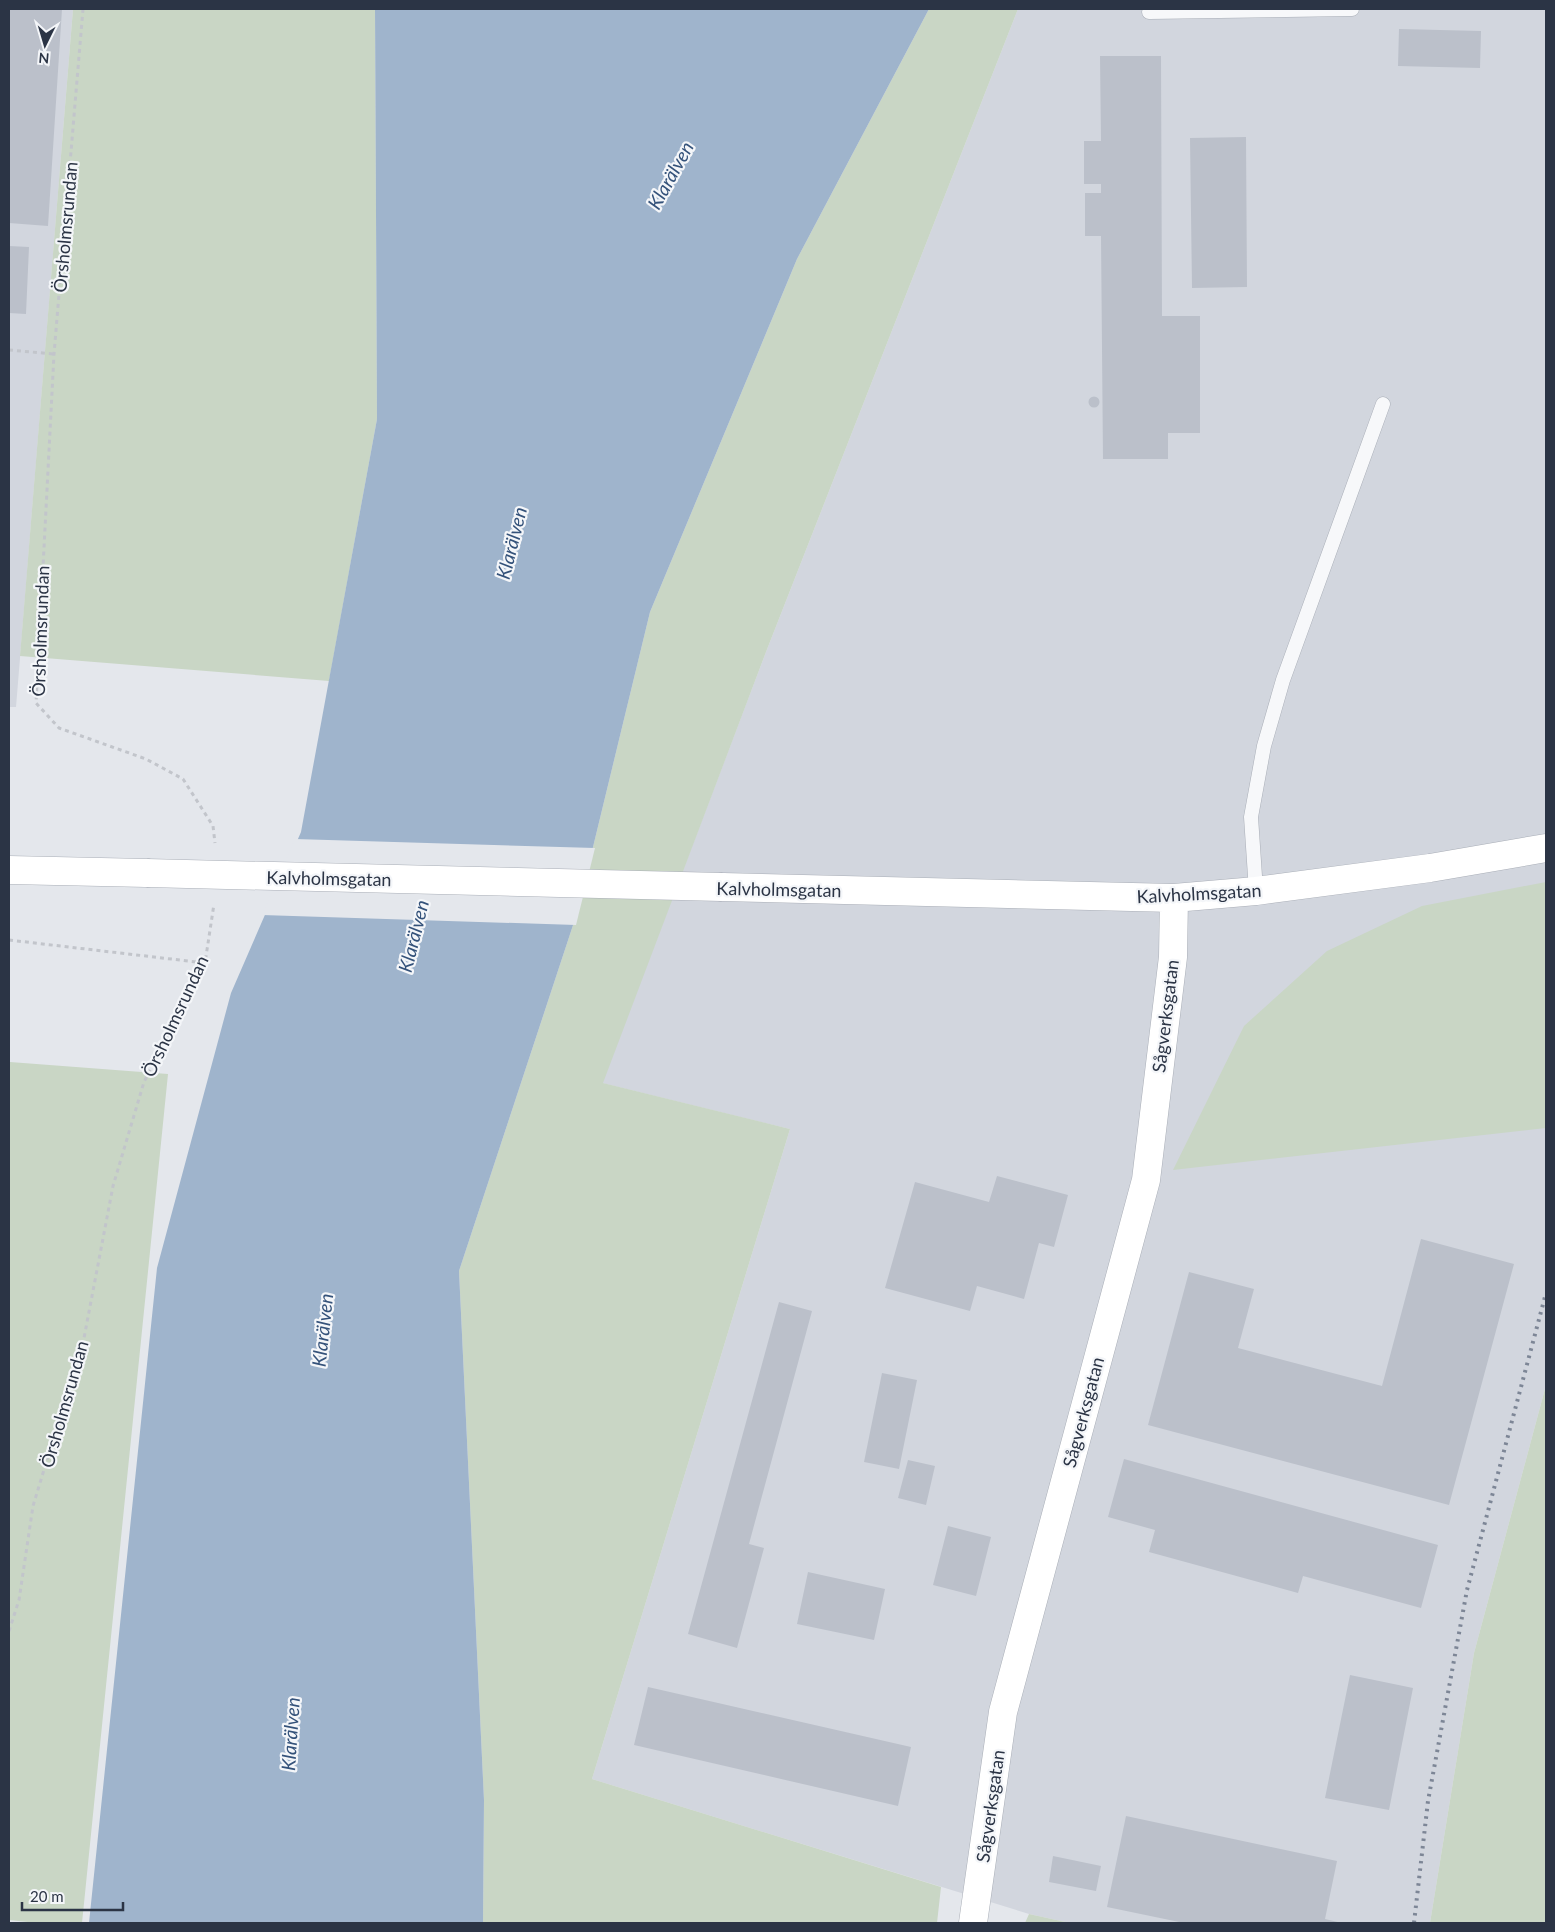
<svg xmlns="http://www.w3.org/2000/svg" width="1555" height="1932" font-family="Lato,sans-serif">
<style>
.built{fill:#d2d6de}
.green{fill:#c9d6c5}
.water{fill:#9fb4cc}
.pier{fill:#e4e7ec}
.building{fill:#bbc0ca}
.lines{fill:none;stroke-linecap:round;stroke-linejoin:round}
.lane-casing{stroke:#a9aeb7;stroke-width:15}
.secondary-casing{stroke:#a9aeb7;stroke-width:29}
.path{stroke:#c2c5cb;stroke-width:3;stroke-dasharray:4 4;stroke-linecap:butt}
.lane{stroke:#f7f8fa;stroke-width:14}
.secondary{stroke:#fff;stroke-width:28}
.rail{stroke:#7d8696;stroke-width:4;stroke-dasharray:2.5 5;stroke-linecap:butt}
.secondary-bridge-casing{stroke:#a9aeb7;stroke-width:29;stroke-linecap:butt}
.secondary-bridge{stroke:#fff;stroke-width:28}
.labels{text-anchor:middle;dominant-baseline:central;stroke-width:4.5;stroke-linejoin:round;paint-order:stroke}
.street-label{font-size:18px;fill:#2b3445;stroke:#f4f6f9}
.water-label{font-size:19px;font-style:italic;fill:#34527a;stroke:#f4f6f9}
</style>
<rect width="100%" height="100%" fill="#e4e7ec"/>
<!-- built -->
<path class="built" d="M 9,9 L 73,9 L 16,707 L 9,707 Z
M 1018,9 L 1546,9 L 1546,1385 L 1474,1653 L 1430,1923 L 1070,1923 L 1029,1914 L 592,1779 L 790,1129 L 602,1083 L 766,652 Z"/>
<!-- green -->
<path class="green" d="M 73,9 L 375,9 L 377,419 L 329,681 L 20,656 Z
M 929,9 L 1018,9 L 766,652 L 603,1083 L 790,1129 L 592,1779 L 941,1887 L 937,1923 L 483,1923 L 484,1800 L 459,1271 L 577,913 L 650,612 L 797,259 Z
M 1546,882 L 1546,1128 L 1173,1170 L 1244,1026 L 1327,951 L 1422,906 Z
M 10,1062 L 168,1074 L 82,1923 L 37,1923 L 9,1920 Z
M 1546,1385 L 1546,1923 L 1430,1923 L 1474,1653 Z
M 1029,1914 L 1070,1923 L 1025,1923 Z"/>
<!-- water -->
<path class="water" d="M 375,9 L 929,9 L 797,259 L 650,612 L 577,913 L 459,1271 L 484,1800 L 483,1923 L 89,1923 L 157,1268 L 231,993 L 301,832 L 377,419 Z"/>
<!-- pier -->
<path class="pier" d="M 295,839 L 595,848 L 576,925 L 262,915 Z"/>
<!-- building -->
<path class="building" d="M 9,9 L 62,9 L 48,226 L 9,223 Z
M 1399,29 L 1481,31 L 1480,68 L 1398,66 Z
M 1100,56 L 1161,56 L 1162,316 L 1200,316 L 1200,433 L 1168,433 L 1168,459 L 1103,459 L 1101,236 L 1085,236 L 1085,193 L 1101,193 L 1101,184 L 1084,184 L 1084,141 L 1101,141 Z
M 1246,137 L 1247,287 L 1192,288 L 1190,138 Z
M 9,246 L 29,247 L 26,314 L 9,313 Z
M1088.5 402a5.5 5.5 0 1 1 11 0a5.5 5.5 0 1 1-11 0Z
M 997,1176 L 1068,1195 L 1054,1247 L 1039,1243 L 1024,1299 L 977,1286 L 970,1311 L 885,1288 L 915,1182 L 989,1202 Z
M 1421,1239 L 1514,1264 L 1449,1505 L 1148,1425 L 1189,1272 L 1254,1289 L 1238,1348 L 1382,1386 Z
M 779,1302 L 812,1311 L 749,1544 L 764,1548 L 737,1648 L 688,1634 Z
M 882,1373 L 917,1380 L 899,1469 L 864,1462 Z
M 1124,1459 L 1438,1545 L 1421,1608 L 1303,1576 L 1298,1593 L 1149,1552 L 1155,1530 L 1108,1517 Z
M 908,1460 L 935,1466 L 926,1505 L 898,1498 Z
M 948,1526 L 991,1537 L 976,1596 L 933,1585 Z
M 808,1572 L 885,1589 L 874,1640 L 797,1624 Z
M 1350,1675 L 1413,1688 L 1389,1810 L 1325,1798 Z
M 648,1687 L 911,1747 L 898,1806 L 634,1745 Z
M 1126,1816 L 1337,1861 L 1325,1919 L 1342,1923 L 1184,1923 L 1107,1907 Z
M 1053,1856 L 1101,1866 L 1096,1891 L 1049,1882 Z"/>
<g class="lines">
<!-- lane casing -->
<g class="lane-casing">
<path id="lane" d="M 1149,12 L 1352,9
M 1256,891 L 1251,817 L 1264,746 L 1283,680 L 1383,404"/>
</g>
<!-- secondary casing -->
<g class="secondary-casing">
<path id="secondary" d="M 9,870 L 147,873
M 722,887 L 1174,898 L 1256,891 L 1430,868 L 1546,848
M 973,1923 L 1003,1712 L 1146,1180 L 1173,957 L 1174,898"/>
</g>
<!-- path -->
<path class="path" d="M 83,9 L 54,354 L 36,703 L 59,728 L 146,759 L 183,779 L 213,826 L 215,843
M 9,350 L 54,354
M 9,940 L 205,963
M 9,1631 L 19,1600 L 33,1506 L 84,1338 L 113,1186 L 144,1082 L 205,963 L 214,904"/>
<!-- lane -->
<use href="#lane" class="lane"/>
<!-- secondary -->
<use href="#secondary" class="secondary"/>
<!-- rail -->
<path class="rail" d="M 1414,1923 L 1428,1801 L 1467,1590 L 1546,1293"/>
<!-- secondary-bridge casing -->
<g class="secondary-bridge-casing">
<path id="secondary-bridge" d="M 147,873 L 722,887"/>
</g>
<!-- secondary-bridge -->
<use href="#secondary-bridge" class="secondary-bridge"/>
</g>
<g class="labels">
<!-- street labels -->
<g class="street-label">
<text transform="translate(65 227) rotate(-85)">Örsholmsrundan</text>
<text transform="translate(40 631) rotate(-88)">Örsholmsrundan</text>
<text transform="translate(329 878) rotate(1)">Kalvholmsgatan</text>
<text transform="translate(779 889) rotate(1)">Kalvholmsgatan</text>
<text transform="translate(1199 893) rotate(-3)">Kalvholmsgatan</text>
<text transform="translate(175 1016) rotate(-65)">Örsholmsrundan</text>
<text transform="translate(1165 1016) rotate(-83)">Sågverksgatan</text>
<text transform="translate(64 1404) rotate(-74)">Örsholmsrundan</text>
<text transform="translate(1083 1412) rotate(-75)">Sågverksgatan</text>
<text transform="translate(990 1806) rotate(-82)">Sågverksgatan</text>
</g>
<!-- water labels -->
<g class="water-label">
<text transform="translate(670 175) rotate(-61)">Klarälven</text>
<text transform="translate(511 543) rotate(-76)">Klarälven</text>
<text transform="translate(413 936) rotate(-76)">Klarälven</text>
<text transform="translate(322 1330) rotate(-84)">Klarälven</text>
<text transform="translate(290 1734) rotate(-86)">Klarälven</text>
</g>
</g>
<!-- border -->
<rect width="1555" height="1932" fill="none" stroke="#2b3445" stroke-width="20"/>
<!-- north arrow -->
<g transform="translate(45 45) rotate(185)" stroke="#f4f6f9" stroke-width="4" paint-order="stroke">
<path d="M0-4L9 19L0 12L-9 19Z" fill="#2b3445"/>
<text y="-8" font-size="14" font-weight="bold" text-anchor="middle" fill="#2b3445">N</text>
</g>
<!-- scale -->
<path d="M22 1902v8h101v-8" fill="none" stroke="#2b3445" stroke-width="2.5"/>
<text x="30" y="1902" font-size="15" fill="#2b3445" stroke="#f4f6f9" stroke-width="4" paint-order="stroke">20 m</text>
</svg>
